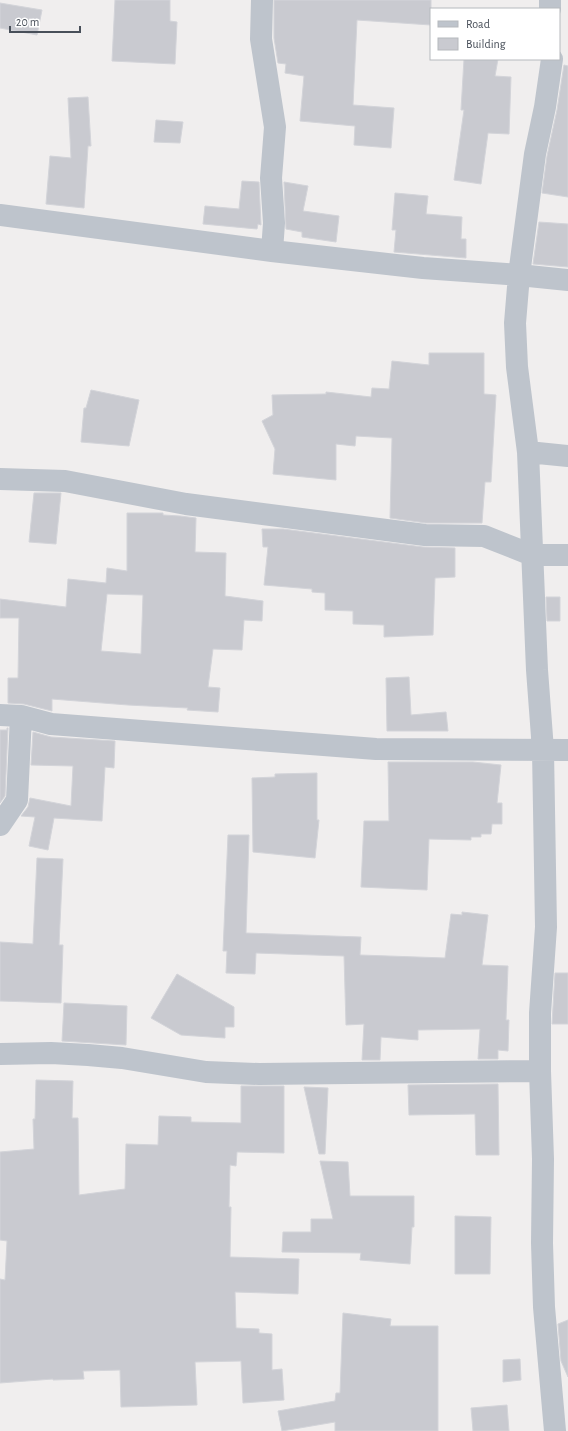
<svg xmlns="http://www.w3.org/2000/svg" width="568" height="1431" font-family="'Alegreya Sans',sans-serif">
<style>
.building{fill:#c9cad0;stroke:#d3d4d9;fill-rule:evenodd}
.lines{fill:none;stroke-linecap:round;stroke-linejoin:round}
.street{stroke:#bec4cc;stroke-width:22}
</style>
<rect width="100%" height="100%" fill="#f0eeee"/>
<!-- building -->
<path class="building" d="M 115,0 L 170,0 L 170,21 L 177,22 L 175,64 L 112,61 Z
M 274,0 L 431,0 L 431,25 L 357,20 L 353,105 L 394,108 L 391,148 L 354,145 L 355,126 L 300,121 L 304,76 L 285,73 L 286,64 L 278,63 L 274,38 Z
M 0,3 L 42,10 L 37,35 L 0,28 Z
M 464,59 L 498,59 L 495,76 L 511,77 L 509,134 L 488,133 L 481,184 L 454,180 L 464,110 L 461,110 Z
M 564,65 L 568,66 L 568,197 L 542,193 L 547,156 L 557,110 Z
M 88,97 L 91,146 L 88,146 L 84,208 L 46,204 L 50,156 L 71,158 L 68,98 Z
M 156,120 L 183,122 L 180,143 L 154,142 Z
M 242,181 L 259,182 L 261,225 L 258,224 L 257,229 L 203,224 L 205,206 L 239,209 Z
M 284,182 L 308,186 L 303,211 L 339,216 L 336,242 L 302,237 L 302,232 L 286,229 Z
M 395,193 L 428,196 L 426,214 L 462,217 L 461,239 L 466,239 L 466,258 L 394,252 L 396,230 L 392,230 Z
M 539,222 L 568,224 L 568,267 L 533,264 Z
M 429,353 L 484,353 L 484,394 L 496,395 L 491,482 L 485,482 L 482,523 L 426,523 L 390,518 L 392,438 L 356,436 L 355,446 L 336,444 L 336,480 L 273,474 L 275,449 L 262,421 L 273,415 L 272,395 L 326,394 L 326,392 L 371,397 L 372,388 L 389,389 L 392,361 L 429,365 Z
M 91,390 L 139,400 L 129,446 L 81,442 L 84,408 L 86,408 Z
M 34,493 L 61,493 L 56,544 L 29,542 Z
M 127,513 L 163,513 L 163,515 L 180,516 L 196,518 L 195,552 L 226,553 L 225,596 L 263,601 L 262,621 L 244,620 L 242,650 L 213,649 L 208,687 L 220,688 L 218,712 L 187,710 L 188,708 L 128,705 L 52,699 L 52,711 L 24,704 L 8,703 L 8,678 L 18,678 L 19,618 L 0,618 L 0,599 L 66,607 L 68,579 L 106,583 L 107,568 L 127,571 ZM 107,594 L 143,595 L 141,654 L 101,651 Z
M 262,529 L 283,529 L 423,547 L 455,548 L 455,577 L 435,578 L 433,635 L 384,637 L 384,625 L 353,624 L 353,611 L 325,610 L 325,593 L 312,592 L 312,589 L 264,585 L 268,547 L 263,547 Z
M 546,597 L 560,597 L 560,621 L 547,621 Z
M 409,677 L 411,715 L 446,712 L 448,731 L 387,731 L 386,678 Z
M 7,728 L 8,728 L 5,796 L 0,803 L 0,730 L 7,730 Z
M 33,732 L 51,737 L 115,741 L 114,768 L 105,767 L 102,821 L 54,818 L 48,850 L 29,846 L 35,817 L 21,816 L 28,807 L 30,798 L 71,806 L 73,766 L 31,765 Z
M 388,762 L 473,762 L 501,765 L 497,803 L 502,803 L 502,824 L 492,824 L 491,834 L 481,834 L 481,837 L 471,837 L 471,840 L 429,839 L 427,890 L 361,887 L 364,821 L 389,821 Z
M 317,773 L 317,820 L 319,820 L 315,858 L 253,852 L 252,778 L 275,777 L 275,774 Z
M 228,835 L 249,835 L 246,933 L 361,937 L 360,955 L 445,958 L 451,914 L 462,915 L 462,912 L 488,915 L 482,965 L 508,966 L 506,1020 L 509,1020 L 508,1051 L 498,1050 L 498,1059 L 478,1059 L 480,1029 L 418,1030 L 418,1040 L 381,1037 L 380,1060 L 362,1060 L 364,1024 L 346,1025 L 344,956 L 256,953 L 255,974 L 226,973 L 227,951 L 223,951 Z
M 37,858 L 63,859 L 59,945 L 63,945 L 61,1003 L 0,1001 L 0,942 L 33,944 Z
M 555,973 L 568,973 L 568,1024 L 552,1024 Z
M 177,974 L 234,1007 L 234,1027 L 225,1027 L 225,1038 L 181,1035 L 151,1018 Z
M 64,1003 L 127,1006 L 126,1045 L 62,1041 Z
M 36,1080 L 73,1081 L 72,1118 L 78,1118 L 79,1195 L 125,1189 L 126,1144 L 158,1145 L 159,1116 L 191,1117 L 191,1122 L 241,1123 L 241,1086 L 284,1086 L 284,1153 L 237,1152 L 236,1166 L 230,1165 L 229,1207 L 231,1207 L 230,1257 L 299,1259 L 298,1294 L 235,1292 L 236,1328 L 259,1329 L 259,1333 L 272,1334 L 272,1370 L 282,1369 L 284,1400 L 243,1403 L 241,1361 L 195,1362 L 197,1405 L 121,1407 L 120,1370 L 83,1371 L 84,1379 L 53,1380 L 53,1379 L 0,1383 L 0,1279 L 5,1280 L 7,1241 L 0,1240 L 0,1152 L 34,1149 L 33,1119 L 35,1119 Z
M 498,1084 L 499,1155 L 476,1155 L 475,1114 L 409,1115 L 408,1085 Z
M 304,1087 L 328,1088 L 325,1154 L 319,1154 Z
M 320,1161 L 348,1162 L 350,1196 L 414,1196 L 414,1227 L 412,1227 L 410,1264 L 360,1260 L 361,1253 L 282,1252 L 283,1232 L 311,1232 L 311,1219 L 333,1219 Z
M 455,1216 L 491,1217 L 490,1274 L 455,1274 Z
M 343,1313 L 391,1319 L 390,1326 L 438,1326 L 438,1431 L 335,1431 L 335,1422 L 282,1431 L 278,1411 L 335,1401 L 336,1393 L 340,1393 Z
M 568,1320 L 568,1377 L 561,1361 L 558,1324 Z
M 520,1359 L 521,1380 L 503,1382 L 503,1360 Z
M 507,1405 L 509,1431 L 473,1431 L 471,1408 Z"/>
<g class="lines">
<!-- street -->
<path class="street" d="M 262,0 L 261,39 L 275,127 L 271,178 L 274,223 L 272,251
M 550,0 L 550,9
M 552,59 L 545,107 L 535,154 L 519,275 L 515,323 L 517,367 L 528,452 L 537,670 L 543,750 L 546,927 L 540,1013 L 540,1071 L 543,1159 L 542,1243 L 544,1307 L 555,1431
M 0,215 L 272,251 L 423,268 L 519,275 L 568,280
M 528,452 L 568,456
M 0,479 L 65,481 L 186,504 L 425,535 L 484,536 L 532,555 L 568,555
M 0,715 L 21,716 L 51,724 L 376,749 L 568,750
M 0,825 L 17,800 L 21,716
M 0,1054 L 51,1053 L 88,1055 L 122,1058 L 206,1072 L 259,1074 L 540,1071"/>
</g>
<!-- legend -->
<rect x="430" y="8" width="130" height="52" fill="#ffffff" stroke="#b6b9bd"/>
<rect x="438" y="21" width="20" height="6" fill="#bec4cc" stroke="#b6b9bd"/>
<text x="466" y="28" font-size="12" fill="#484f59">Road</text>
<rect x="438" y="38" width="20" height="12" fill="#c9cad0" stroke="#b6b9bd"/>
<text x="466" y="48" font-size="12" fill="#484f59">Building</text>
<!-- scale -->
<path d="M10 26v6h70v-6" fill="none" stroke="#484f59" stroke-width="2"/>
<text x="16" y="26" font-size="12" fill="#484f59" stroke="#ffffff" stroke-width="3" paint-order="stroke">20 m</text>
</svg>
